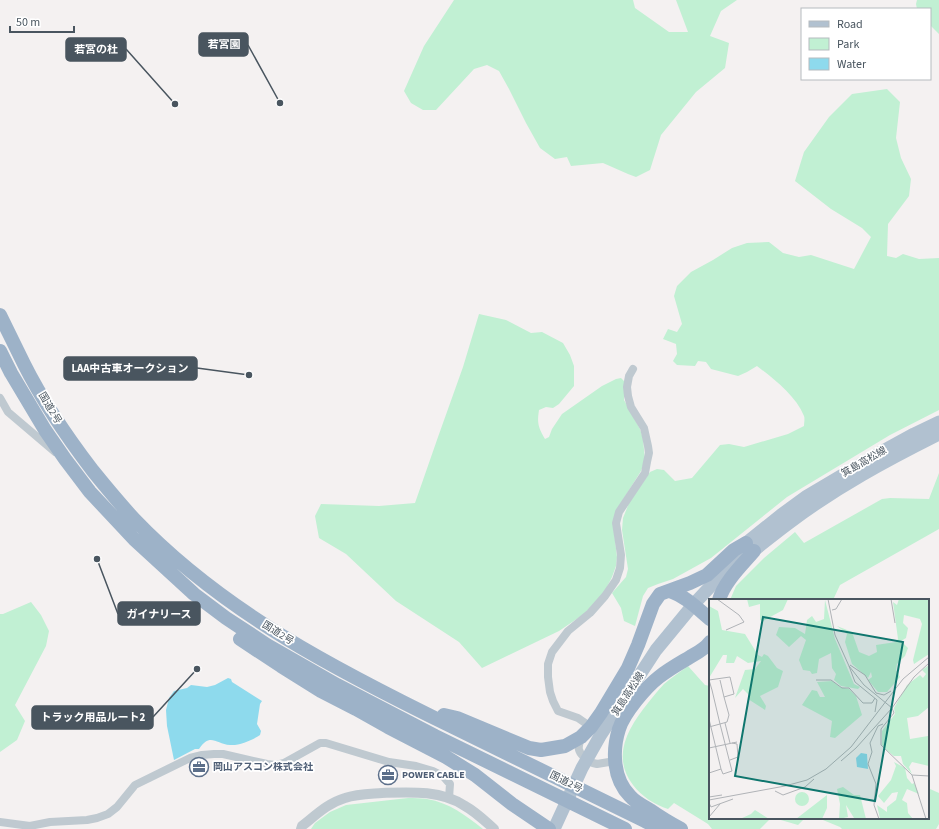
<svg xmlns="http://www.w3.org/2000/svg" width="939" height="829" font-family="'Source Sans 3','Noto Sans JP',sans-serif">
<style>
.green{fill:#c1f0d3}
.water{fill:#8edaed}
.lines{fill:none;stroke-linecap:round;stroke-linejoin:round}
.minor{stroke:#bfc9d0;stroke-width:8}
.tertiary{stroke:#bfc9d0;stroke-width:10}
.primary{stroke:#b1c1d0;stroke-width:13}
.trunk{stroke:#9db2c8;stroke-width:14}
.labels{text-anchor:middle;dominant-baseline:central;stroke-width:3.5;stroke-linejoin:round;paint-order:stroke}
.street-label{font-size:10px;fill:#49555f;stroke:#fff}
.service-label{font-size:10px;font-weight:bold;fill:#4e5e75;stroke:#fff;text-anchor:start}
.inset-road{fill:none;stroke:#b0b3b7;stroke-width:1}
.view{fill:#0f766e;fill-opacity:0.15;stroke:#0f766e;stroke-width:2}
.inset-edge{fill:none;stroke:#49555f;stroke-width:2}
.leader{fill:none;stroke:#49555f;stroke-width:1.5}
.callout-dot{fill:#49555f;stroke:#fff;stroke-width:1.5}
.callout{fill:#49555f;stroke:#49555f;stroke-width:1.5}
.callout-label{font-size:11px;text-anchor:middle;font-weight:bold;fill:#fff}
</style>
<rect width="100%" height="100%" fill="#f4f1f1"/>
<!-- green -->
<path class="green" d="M 454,0 L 633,0 L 635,8 L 669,32 L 688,32 L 676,0 L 737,0 L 721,11 L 710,36 L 729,43 L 725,68 L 696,92 L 661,135 L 650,170 L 636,177 L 628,174 L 603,163 L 571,166 L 567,157 L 555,159 L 540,148 L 526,123 L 509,89 L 499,71 L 487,65 L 474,69 L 436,110 L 423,110 L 411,103 L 404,91 L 424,46 Z
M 917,0 L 939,0 L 939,34 L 930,25 L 930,9 L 917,9 L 916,4 Z
M 887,89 L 900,102 L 896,138 L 901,158 L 911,179 L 909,196 L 888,224 L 887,256 L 896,258 L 903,254 L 919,259 L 939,258 L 939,410 L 890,435 L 787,497 L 711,558 L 673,579 L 658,584 L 648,588 L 643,596 L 635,626 L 624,621 L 621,608 L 612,593 L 626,577 L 628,569 L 622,530 L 623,518 L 629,503 L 650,472 L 657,469 L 664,470 L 675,481 L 692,478 L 720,445 L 729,444 L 744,447 L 788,434 L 804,426 C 804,423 805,419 804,416 C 796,396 774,379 757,366 L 747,372 L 738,376 L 711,369 L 706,362 L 698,361 L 695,366 L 677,365 L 673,361 L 677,354 L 676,344 L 663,339 L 668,329 L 677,332 L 682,324 L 674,296 L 677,286 L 691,272 L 713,260 L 732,248 L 747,243 L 769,242 L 783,253 L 799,257 L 811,255 L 854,269 L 871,237 L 862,228 L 831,209 L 795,181 L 804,152 L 829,117 L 852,94 Z
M 479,314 L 506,320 L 531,333 L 542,332 L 563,343 L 570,355 L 574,366 L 574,386 L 559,404 L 553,408 L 546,407 L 539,410 C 537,423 538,427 545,439 L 549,437 L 552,429 L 562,414 L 602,386 L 616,379 L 621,378 L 624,381 L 624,400 L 640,429 L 643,439 L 645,460 L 641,471 L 616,511 L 613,523 L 617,557 L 616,566 L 612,577 L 604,593 L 584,614 L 559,631 L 482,668 L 459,642 L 396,601 L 346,554 L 319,538 L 315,516 L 321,504 L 379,506 L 415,503 L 438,437 L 463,367 Z
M 939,473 L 939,529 L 840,585 L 833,600 L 730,600 L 736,586 L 764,558 L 795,532 L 804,543 L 882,499 L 890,498 L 929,499 Z
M 31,602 L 41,615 L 49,631 L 46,646 L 15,705 L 25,721 L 17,740 L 0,752 L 0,614 L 3,614 Z
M 688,666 L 705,685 L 710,686 L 710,818 L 805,818 L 798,825 L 774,818 L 770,819 L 760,829 L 712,829 L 708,824 L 674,803 L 668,809 C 655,805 641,796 633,785 C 611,756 628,728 648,703 C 653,697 658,690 664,684 C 671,678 680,672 688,666 Z
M 928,782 L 930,789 L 939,793 L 939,824 L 936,829 L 842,829 L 840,827 L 818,818 L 928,818 Z
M 408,798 C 414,798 421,798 427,799 C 450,803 465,815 483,829 L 311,829 L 315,823 L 330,812 L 346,805 Z"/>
<!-- water -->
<path class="water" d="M 228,678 L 231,679 L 232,682 L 262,701 L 260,704 L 257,724 L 261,731 L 260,735 C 253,740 239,746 230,745 C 216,744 210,732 199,749 L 195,749 L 174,760 L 167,726 L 166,710 L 169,698 L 174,691 L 187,688 L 191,685 L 207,687 L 215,685 Z"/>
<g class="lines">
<!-- minor -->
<path class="minor" d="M 0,398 L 8,412 L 55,452
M 591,727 L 578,718 L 558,711 L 553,701 L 550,692 L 548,677 L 548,664 L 552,652 L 568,631 L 590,613 L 605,596 L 616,580 L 620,568 L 621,555 L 616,523 L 619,512 L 645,473 L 647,462 L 649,453 L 648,446 L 644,428 L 631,407 L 628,396 L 627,387 L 629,376 L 633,369
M 581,737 C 579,746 576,750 584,757
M 593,763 L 597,764 L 615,761
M 0,822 L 30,826 L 50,822 L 87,820 L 97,818 L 108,814 L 117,807 L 135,785 L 190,758 L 202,755 L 214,754 L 223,754 L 267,764 L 276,765 L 284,763 L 320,743 L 326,743 L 389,762 L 416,766 L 433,771 L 443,776 L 450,784 L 449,798"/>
<!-- tertiary -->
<path class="tertiary" d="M 301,829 L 302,826 C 316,815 328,803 345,798 C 357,794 370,794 382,793 C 410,792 441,790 465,806 C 476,812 485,821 494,829"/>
<!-- primary -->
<path class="primary" d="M 745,557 C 760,546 774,534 789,523 C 835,488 887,460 939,434
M 554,829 L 582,768 L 600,736 L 656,650 L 693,605 L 723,573 L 746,543 L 781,515 L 807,496 L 883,451 L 914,434 L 939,422"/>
<!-- trunk -->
<path class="trunk" d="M 0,315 C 8,331 16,348 24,364 C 43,402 67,437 93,471 C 106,487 120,504 134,519 C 224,613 340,672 455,728 C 518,759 582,790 645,821 L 660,829
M 0,351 L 11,373 L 45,430 L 65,459 L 90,492 L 134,539 L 194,594 L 226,618 L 267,645 L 337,685 L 435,736 L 625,829
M 670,591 C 685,596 698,609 710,619
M 719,600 C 724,582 742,565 754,551
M 240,639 L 281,666 L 321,691 L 356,709 L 388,727 L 446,757 L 475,775 L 512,804 L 549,829
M 444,715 L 457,718 L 529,748 L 541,750 L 565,746 L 581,737 L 591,727 L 601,713 L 628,668 L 638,645 L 653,604 L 660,594 L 690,583 L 707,575 L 734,550 L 746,543
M 681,829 C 670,823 660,817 650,810 C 643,806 635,802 630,796 C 613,779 612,751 619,729 C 624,713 646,687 659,677 C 669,669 680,663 690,657 C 697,653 705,649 710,642"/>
</g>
<!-- icons -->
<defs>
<g id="office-ring" transform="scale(1)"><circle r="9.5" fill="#fff" stroke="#5c6f8a" stroke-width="1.5"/><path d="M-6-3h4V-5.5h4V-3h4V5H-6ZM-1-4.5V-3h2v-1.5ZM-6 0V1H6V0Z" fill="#5c6f8a"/></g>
</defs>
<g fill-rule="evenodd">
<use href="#office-ring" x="199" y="767"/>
<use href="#office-ring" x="388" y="775"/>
</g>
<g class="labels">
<!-- street labels -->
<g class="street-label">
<text transform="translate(50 408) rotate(59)">国道2号</text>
<text transform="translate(864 462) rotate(-30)">箕島高松線</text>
<text transform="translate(278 633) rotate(32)">国道2号</text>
<text transform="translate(628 694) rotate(-57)">箕島高松線</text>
<text transform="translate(566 782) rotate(26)">国道2号</text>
</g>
<!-- service labels -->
<g class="service-label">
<text x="213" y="767">岡山アスコン株式会社</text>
<text x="402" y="775">POWER CABLE</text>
</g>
</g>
<!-- overview -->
<g transform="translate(709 599)">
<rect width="220" height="220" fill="#f4f1f1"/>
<path d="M 38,0 L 79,0 L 74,11 L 54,22 L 51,21 L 51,5 L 40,8 ZM 190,0 L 220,0 L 220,55 L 205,65 L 204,61 L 213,25 L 211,20 L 195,16 L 194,24 L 199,29 L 197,39 L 192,42 L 199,49 L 196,57 L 188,65 L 187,71 L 191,78 L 178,93 L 169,93 L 159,81 L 163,78 L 162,73 L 159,79 L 143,65 L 136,43 L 138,35 L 128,27 L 143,33 L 150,53 L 160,57 L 168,53 L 167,46 L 187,43 L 189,40 L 184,3 L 188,6 ZM 116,1 L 126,40 L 145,85 L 151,88 L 149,90 L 132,87 L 125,81 L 127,75 L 123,69 L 122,54 L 110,60 L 108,74 L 103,75 L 101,72 L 94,71 L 90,61 L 97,41 L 92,37 L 80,48 L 67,36 L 70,28 L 86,29 L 96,35 L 98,21 L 103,17 L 107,23 L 115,20 ZM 0,7 L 9,12 L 13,31 L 36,35 L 49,56 L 53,58 L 55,55 L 59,57 L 68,69 L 74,72 L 69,88 L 51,97 L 57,107 L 56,111 L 39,100 L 40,96 L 34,90 L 26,99 L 36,71 L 46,70 L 52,62 L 39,64 L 28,57 L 25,64 L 17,64 L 18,56 L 14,56 L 0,79 ZM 220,66 L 220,108 L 209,117 L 198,119 L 201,140 L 219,137 L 220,139 L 220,167 L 203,163 L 200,168 L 203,175 L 194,165 L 192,157 L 185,157 L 176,150 L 173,146 L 173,132 L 186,115 L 185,109 L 198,86 L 211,76 L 214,79 L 217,75 L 213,71 ZM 123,82 L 131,88 L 140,90 L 147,97 L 153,116 L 126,139 L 121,138 L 123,122 L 93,106 L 103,91 L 108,92 L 111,98 L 116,98 L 108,83 ZM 185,163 L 196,169 L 198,179 L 203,185 L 205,184 L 210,195 L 198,190 L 193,201 L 198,204 L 199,214 L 204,220 L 171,220 L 168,206 L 178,213 L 178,208 L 187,201 L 189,193 L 183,194 L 175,204 L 169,197 L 182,181 L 187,167 ZM 134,188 L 145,196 L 151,196 L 157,220 L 142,220 L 145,219 L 137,206 L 139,218 L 130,220 L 131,205 L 128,190 ZM86 200a7 7 0 1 1 14 0a7 7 0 1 1-14 0ZM 118,196 L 118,209 L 113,220 L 87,220 ZM 46,211 L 60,220 L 31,220 L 42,215 Z" fill="#c1f0d3"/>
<path d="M 152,154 L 158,155 L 159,170 L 148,168 L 147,159 Z" fill="#8edaed"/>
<path class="inset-road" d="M 8,0 L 30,16 L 35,23 L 17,31M 119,0 L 126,36 L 140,67 L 155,86 L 183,109M 182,0 L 186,24M 123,11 L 127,10 L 133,0M 141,66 L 156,76 L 167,94 L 175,96 L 182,92M 140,67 L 146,83 L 168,101 L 166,113M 11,81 L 15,98M 107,81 L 122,81 L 133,89 L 140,89 L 154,104 L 163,104 L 166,99M 183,109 L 185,114 L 172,130 L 172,146 L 203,176 L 217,220M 0,120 L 12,170M 16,124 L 21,144M 0,128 L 11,125 L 18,123 L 20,116 L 15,98 L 25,95 L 21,78 L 0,81 L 3,91 L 11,125 L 23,172 L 14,175 L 12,170 L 0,174M 0,149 L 28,143M 21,161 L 29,158 L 28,145 L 23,144M 132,162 L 147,149 L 183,109 L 205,78 L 220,64M 203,176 L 220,177M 66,192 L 74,196 L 96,188 L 105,180M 0,198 L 13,196M 0,201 L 76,187 L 98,181 L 117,170 L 142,148 L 194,80 L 220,58M 0,204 L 2,208 L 24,200M 0,218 L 11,205M 170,220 L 165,206 L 167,185 L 159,165 L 163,153 L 161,144 L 169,127 L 174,125"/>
<path class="view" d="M 54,18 L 194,43 L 166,202 L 26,177 Z"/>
<rect width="220" height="220" class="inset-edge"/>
</g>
<!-- callouts -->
<path class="leader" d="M280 103L248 45M175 104L126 49M249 375L197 368M97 559L118 614M197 669L153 717"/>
<g class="callout-dot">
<circle cx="280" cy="103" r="4"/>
<circle cx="175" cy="104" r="4"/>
<circle cx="249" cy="375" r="4"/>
<circle cx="97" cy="559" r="4"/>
<circle cx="197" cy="669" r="4"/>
</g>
<g class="callout">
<rect x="199" y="33" width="49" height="23" rx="4"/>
<rect x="66" y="38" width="60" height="23" rx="4"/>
<rect x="64" y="357" width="133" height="23" rx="4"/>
<rect x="118" y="602" width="82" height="23" rx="4"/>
<rect x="32" y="706" width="121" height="23" rx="4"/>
</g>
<g class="callout-label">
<text x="224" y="48">若宮園</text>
<text x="96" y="53">若宮の杜</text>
<text x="130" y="372">LAA中古車オークション</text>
<text x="159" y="618">ガイナリース</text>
<text x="93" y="721">トラック用品ルート2</text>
</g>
<!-- legend -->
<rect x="801" y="8" width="130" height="72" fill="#ffffff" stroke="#b6bbbf"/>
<rect x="809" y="21" width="20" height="6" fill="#b1c1d0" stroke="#b6bbbf"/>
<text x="837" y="28" font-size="12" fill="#49555f">Road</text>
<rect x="809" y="38" width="20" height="12" fill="#c1f0d3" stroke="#b6bbbf"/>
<text x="837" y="48" font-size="12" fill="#49555f">Park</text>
<rect x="809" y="58" width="20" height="12" fill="#8edaed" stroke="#b6bbbf"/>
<text x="837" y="68" font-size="12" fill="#49555f">Water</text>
<!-- scale -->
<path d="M10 26v6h64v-6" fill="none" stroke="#49555f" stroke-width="2"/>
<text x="16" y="26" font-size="12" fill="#49555f" stroke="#ffffff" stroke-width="3" paint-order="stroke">50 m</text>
</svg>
